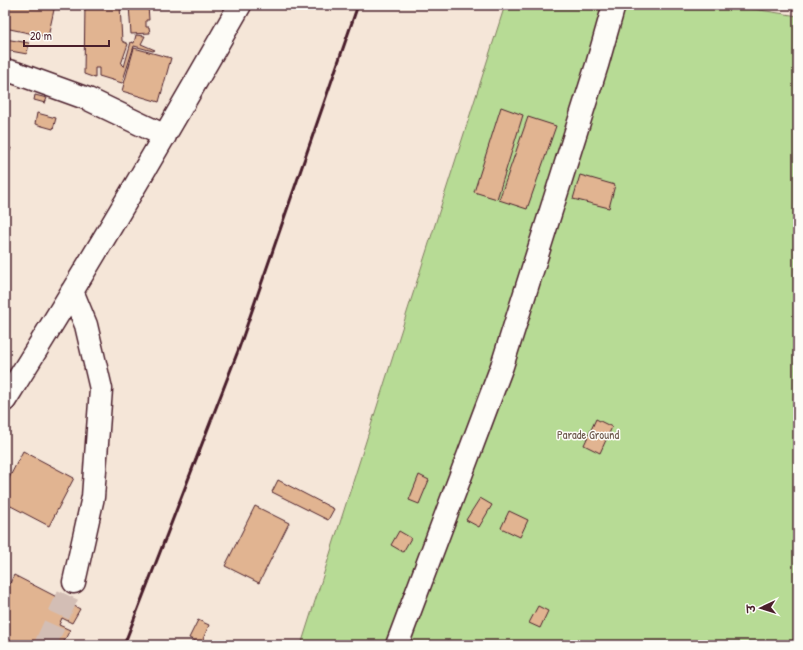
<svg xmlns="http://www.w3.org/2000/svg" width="803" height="650" font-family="'Patrick Hand','Playpen Sans Deva',sans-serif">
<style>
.green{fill:#b7db95;stroke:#807d60}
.building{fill:#e1b491;stroke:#4a1f2b}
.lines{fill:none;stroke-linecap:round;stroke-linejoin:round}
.minor-tunnel{stroke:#d3beb5;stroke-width:22;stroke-dasharray:22 11;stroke-linecap:butt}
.minor-casing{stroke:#4a1f2b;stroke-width:25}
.minor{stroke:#fdfcf7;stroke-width:22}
.rail{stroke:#4a1f2b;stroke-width:3}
.labels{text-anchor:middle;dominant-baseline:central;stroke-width:3;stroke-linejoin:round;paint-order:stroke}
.park-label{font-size:12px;fill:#6b574b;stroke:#fdfcf7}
</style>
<rect width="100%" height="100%" fill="#f5e6d8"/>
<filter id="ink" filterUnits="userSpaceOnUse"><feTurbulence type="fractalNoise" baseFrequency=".025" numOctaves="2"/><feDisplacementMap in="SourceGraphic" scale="8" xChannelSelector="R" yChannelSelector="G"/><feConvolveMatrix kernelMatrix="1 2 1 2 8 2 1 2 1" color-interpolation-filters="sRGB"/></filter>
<g filter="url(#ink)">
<!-- green -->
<path class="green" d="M 505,5 L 728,5 L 798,16 L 798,645 L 301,645 Z"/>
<!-- building -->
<path class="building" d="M 5,5 L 55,5 L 48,37 L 5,28 Z
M 85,5 L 120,5 L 122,41 L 128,44 L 121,64 L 124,67 L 131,42 L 134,43 L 136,35 L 145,36 L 141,44 L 155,50 L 153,51 L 134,46 L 122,83 L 99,76 L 99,68 L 95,68 L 95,78 L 84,74 Z
M 129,5 L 148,5 L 149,20 L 146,20 L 146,27 L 149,27 L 150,33 L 131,34 Z
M 5,39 L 29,43 L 27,54 L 5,50 Z
M 134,48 L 171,58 L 159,102 L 122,91 Z
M 35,95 L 47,98 L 45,103 L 34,100 Z
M 501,107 L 523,115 L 497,199 L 474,192 Z
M 37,113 L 56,118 L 53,129 L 35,124 Z
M 528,117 L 556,126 L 527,209 L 499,200 Z
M 5,146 L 11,148 L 5,164 Z
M 580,175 L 615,185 L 609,208 L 573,199 Z
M 596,419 L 612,427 L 600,453 L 584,445 Z
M 23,451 L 74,478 L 49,526 L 5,503 L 5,486 Z
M 419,475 L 429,480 L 419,504 L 409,500 Z
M 278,480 L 334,509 L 328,520 L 272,492 Z
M 480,498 L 492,505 L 479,527 L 466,520 Z
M 255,506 L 289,523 L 259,583 L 225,566 Z
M 509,511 L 528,520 L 520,537 L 501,528 Z
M 399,531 L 411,538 L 403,552 L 391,545 Z
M 14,575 L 80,609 L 72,623 L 62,618 L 59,625 L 70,630 L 62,645 L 5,645 L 5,593 Z
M 538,606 L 548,611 L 540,628 L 529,623 Z
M 198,620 L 209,625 L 201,644 L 189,638 Z
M 447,641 L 456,645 L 445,645 Z"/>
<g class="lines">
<!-- minor-tunnel -->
<path class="minor-tunnel" d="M 45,645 L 74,582"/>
<!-- minor casing -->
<g class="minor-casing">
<path id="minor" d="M 5,70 L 16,73 L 88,99 L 165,136
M 72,291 L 86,325 L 101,389 L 93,497 L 74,582
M 5,400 C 87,270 164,138 240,5
M 397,645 L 502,366 L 597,65 L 614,5"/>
</g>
<!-- minor -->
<use href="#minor" class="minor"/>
<!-- rail -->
<path class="rail" d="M 124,645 L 238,351 L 358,5"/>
</g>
</g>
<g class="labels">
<!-- park labels -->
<g class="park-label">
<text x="588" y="434">Parade Ground</text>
</g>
</g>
<!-- margin -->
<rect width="803" height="650" fill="none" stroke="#fdfcf7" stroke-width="20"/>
<rect x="10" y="10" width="783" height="630" fill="none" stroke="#4a1f2b" stroke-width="1.5" filter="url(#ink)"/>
<!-- north arrow -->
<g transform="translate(761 608) rotate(266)" stroke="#fdfcf7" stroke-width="3" paint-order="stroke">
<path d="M0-3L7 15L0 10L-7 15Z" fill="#4a1f2b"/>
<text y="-6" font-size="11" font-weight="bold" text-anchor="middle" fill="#4a1f2b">उ</text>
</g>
<!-- scale -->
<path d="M24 40v6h85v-6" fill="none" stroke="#4a1f2b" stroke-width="2"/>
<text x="30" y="40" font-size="12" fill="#4a1f2b" stroke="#fdfcf7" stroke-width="3" paint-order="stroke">20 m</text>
</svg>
